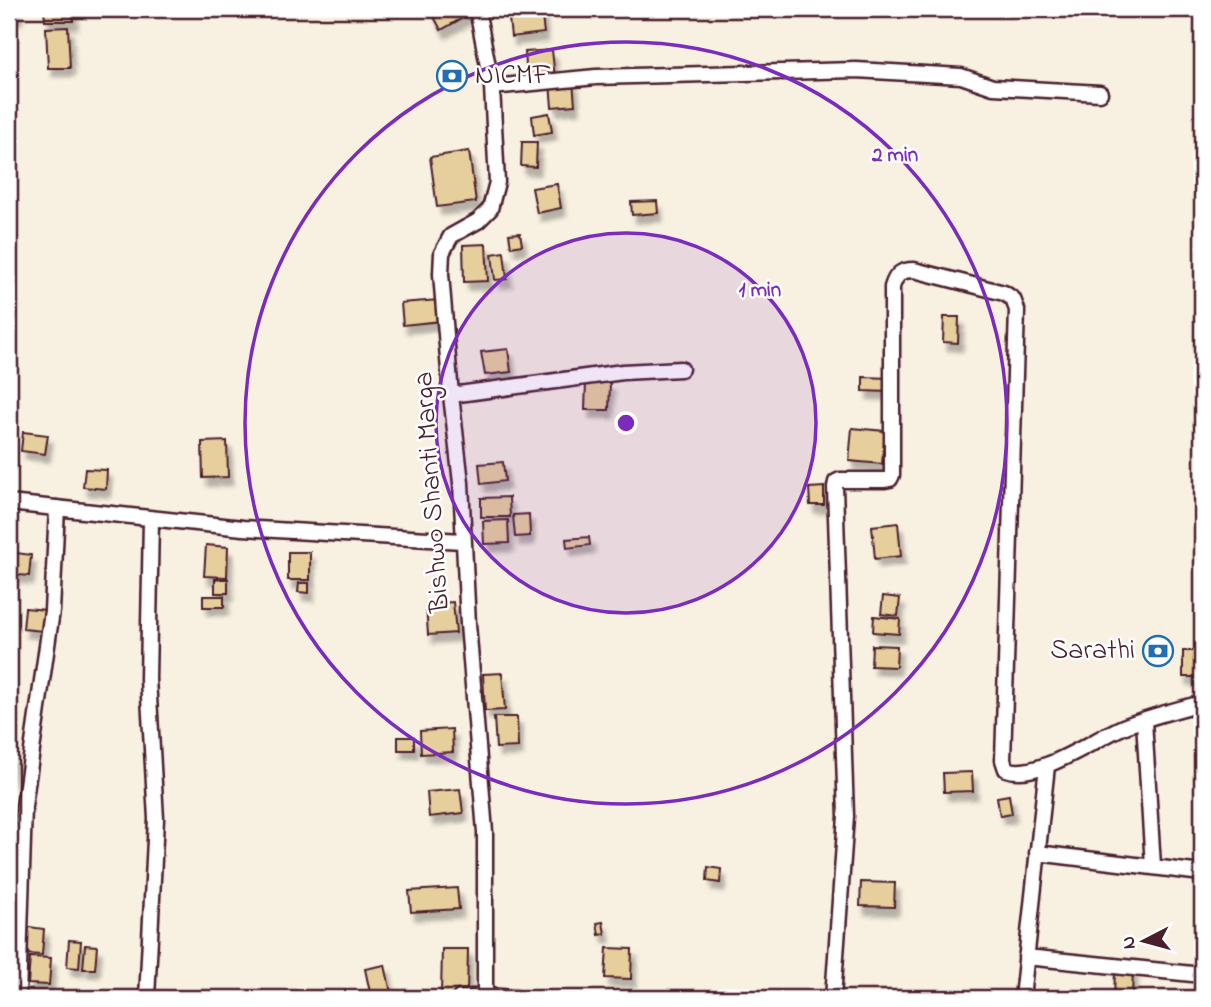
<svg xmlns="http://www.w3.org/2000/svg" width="1211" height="1007" font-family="'Indie Flower',sans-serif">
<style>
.building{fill:#e7cf9d;stroke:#4a1f2b;stroke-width:2;filter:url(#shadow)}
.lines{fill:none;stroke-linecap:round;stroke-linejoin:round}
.minor-casing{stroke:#4a1f2b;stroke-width:19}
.minor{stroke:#fff;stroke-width:14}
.ring{fill:none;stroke:#7b2cbf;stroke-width:3.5}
.labels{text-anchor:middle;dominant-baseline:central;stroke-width:5;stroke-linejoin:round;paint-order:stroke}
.poi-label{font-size:28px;fill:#4a1f2b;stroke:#fff;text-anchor:start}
.street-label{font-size:28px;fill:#4a1f2b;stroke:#fff}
.centre{fill:#7b2cbf;stroke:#fff;stroke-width:3.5}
.ring-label{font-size:21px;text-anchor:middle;font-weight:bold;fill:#7b2cbf;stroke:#fff;stroke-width:5;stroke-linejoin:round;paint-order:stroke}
</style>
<defs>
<filter id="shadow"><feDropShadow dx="4.5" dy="8" stdDeviation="2" flood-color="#0004"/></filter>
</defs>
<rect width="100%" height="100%" fill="#f8f1e2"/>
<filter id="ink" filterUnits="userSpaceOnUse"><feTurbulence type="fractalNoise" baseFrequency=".0143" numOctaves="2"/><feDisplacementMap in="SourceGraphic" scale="14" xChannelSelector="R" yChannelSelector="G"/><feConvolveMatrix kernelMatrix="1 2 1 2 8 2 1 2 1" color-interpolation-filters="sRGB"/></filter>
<g filter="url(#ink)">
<!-- building -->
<path class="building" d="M 9,9 L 17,9 L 18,15 L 9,16 Z
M 44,9 L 73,9 L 73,21 L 45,21 Z
M 436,9 L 469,9 L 471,13 L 441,30 L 431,11 Z
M 508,9 L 541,9 L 544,33 L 511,37 Z
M 68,27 L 70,68 L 48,68 L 46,28 Z
M 552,50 L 555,78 L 527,80 L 525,52 Z
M 573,81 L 575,105 L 552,107 L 550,83 Z
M 549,113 L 552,132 L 534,135 L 532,116 Z
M 522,142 L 537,142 L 536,167 L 521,166 Z
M 469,151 L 476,202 L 437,207 L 430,157 Z
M 557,184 L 561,208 L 537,213 L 532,188 Z
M 657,201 L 658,213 L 632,215 L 631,202 Z
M 520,233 L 522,245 L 511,247 L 509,234 Z
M 486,244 L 488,281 L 464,282 L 463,245 Z
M 504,252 L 507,279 L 495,280 L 492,254 Z
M 439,300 L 441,321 L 403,325 L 401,303 Z
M 944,317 L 959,317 L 958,343 L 943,342 Z
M 508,349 L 511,372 L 485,375 L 481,352 Z
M 863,377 L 889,378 L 889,392 L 863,391 Z
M 586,382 L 610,383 L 609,410 L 585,410 Z
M 852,428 L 885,431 L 882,464 L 849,461 Z
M 23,432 L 48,435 L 45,454 L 21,451 Z
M 227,441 L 228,477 L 203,478 L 202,442 Z
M 503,462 L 505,481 L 481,484 L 479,464 Z
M 85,469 L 107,470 L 106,489 L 83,487 Z
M 824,487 L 824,505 L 810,505 L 809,488 Z
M 509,497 L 510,517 L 481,517 L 481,498 Z
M 529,514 L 530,536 L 515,537 L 513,515 Z
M 508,520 L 509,543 L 484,544 L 483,521 Z
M 898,523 L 901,556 L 875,559 L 872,526 Z
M 589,537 L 590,545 L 567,548 L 566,539 Z
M 206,545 L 228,547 L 227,577 L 204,576 Z
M 10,552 L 31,555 L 29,576 L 9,574 Z
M 288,552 L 310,552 L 310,580 L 288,580 Z
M 215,579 L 228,579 L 228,593 L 215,593 Z
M 299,583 L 309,583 L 309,593 L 298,592 Z
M 203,596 L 224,596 L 224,607 L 203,607 Z
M 883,596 L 900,598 L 898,616 L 881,614 Z
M 453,602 L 456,633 L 428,635 L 426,604 Z
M 25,608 L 46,610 L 43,631 L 23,629 Z
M 874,616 L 900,619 L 899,634 L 873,632 Z
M 872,645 L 897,646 L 896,667 L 871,666 Z
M 1183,651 L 1197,651 L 1197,677 L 1183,677 Z
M 502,673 L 505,710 L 485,711 L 483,674 Z
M 494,717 L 517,717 L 518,747 L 496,748 Z
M 452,729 L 453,752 L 421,754 L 420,731 Z
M 398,737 L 414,737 L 414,750 L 398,750 Z
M 9,755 L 13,755 L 9,781 Z
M 972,772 L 973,791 L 944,792 L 943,773 Z
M 460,789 L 463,813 L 429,817 L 427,792 Z
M 1009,795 L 1012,814 L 1000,816 L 997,797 Z
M 708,867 L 721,869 L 720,883 L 707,881 Z
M 861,882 L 895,883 L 894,907 L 860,906 Z
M 457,888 L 459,909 L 411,912 L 409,891 Z
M 603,922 L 605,934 L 599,935 L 597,923 Z
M 29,927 L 44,929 L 42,955 L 26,954 Z
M 69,940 L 81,941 L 79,968 L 67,967 Z
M 85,945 L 97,946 L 95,969 L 83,969 Z
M 607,948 L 632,949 L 631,979 L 605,978 Z
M 442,949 L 468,949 L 467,995 L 441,995 Z
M 30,957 L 51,958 L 49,985 L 28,984 Z
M 385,965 L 391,993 L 371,997 L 365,969 Z
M 1115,969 L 1133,969 L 1132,998 L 1114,998 Z"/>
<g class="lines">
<!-- minor casing -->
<g class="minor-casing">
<path id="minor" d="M 477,9 L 492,87 L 497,182 L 490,209 L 478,221 L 451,236 L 442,253 L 441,274 L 451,395 L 461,483 L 468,624 L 485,832 L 485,998
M 492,87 L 596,77 L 856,70 L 961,76 L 993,87 L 1100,93
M 451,395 L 623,372 L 681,369
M 9,503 L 243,528 L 462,541
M 1144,721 L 1153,866
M 1037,853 L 1202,873
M 1026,957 L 1202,975
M 18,998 L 24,806 L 52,611 L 57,508
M 147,998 L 156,819 L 148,679 L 151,520
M 460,998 L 485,996 L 516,998
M 833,998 L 846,816 L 835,487 L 836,482 L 840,480 L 885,480 L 890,479 L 892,475 L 892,287 C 896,274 901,270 914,270 L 1004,293 L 1013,299 L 1017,310 L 1003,760 L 1006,769 C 1037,781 1094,739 1123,727 C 1148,717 1176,710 1202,703
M 1022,998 L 1047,766"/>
</g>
<!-- minor -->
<use href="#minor" class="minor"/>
</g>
</g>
<!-- distance rings -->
<circle cx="626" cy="423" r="190" fill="#7b2cbf" fill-opacity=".12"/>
<g class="ring">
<circle cx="626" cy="423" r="190"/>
<circle cx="626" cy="423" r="381"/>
</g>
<!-- icons -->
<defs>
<g id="bank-ring" transform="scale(1.575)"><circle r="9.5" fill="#fff" stroke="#1f6fb2" stroke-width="1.5"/><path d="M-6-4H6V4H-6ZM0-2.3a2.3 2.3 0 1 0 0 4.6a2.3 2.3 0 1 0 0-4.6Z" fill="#1f6fb2"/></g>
</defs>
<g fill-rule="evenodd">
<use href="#bank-ring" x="452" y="76"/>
<use href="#bank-ring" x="1158" y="651"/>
</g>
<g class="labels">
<!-- poi labels -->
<g class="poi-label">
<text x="475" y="76">NICMF</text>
<text x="1135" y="651" text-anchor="end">Sarathi</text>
</g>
<!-- street labels -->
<g class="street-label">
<text transform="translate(433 492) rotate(-94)">Bishwo Shanti Marga</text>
</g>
</g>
<circle cx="626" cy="423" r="10" class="centre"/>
<g class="ring-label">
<text x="895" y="161">2 min</text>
<text x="760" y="296">1 min</text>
</g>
<!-- margin -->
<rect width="1211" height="1007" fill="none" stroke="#fff" stroke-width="35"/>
<rect x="18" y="18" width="1176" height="972" fill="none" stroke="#4a1f2b" stroke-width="2.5" filter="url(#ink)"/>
<!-- north arrow -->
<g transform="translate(1144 941) rotate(264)" stroke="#ffffff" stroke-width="5" paint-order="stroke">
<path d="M0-5L12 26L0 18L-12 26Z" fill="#4a1f2b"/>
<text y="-10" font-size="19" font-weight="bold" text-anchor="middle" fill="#4a1f2b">N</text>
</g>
</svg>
